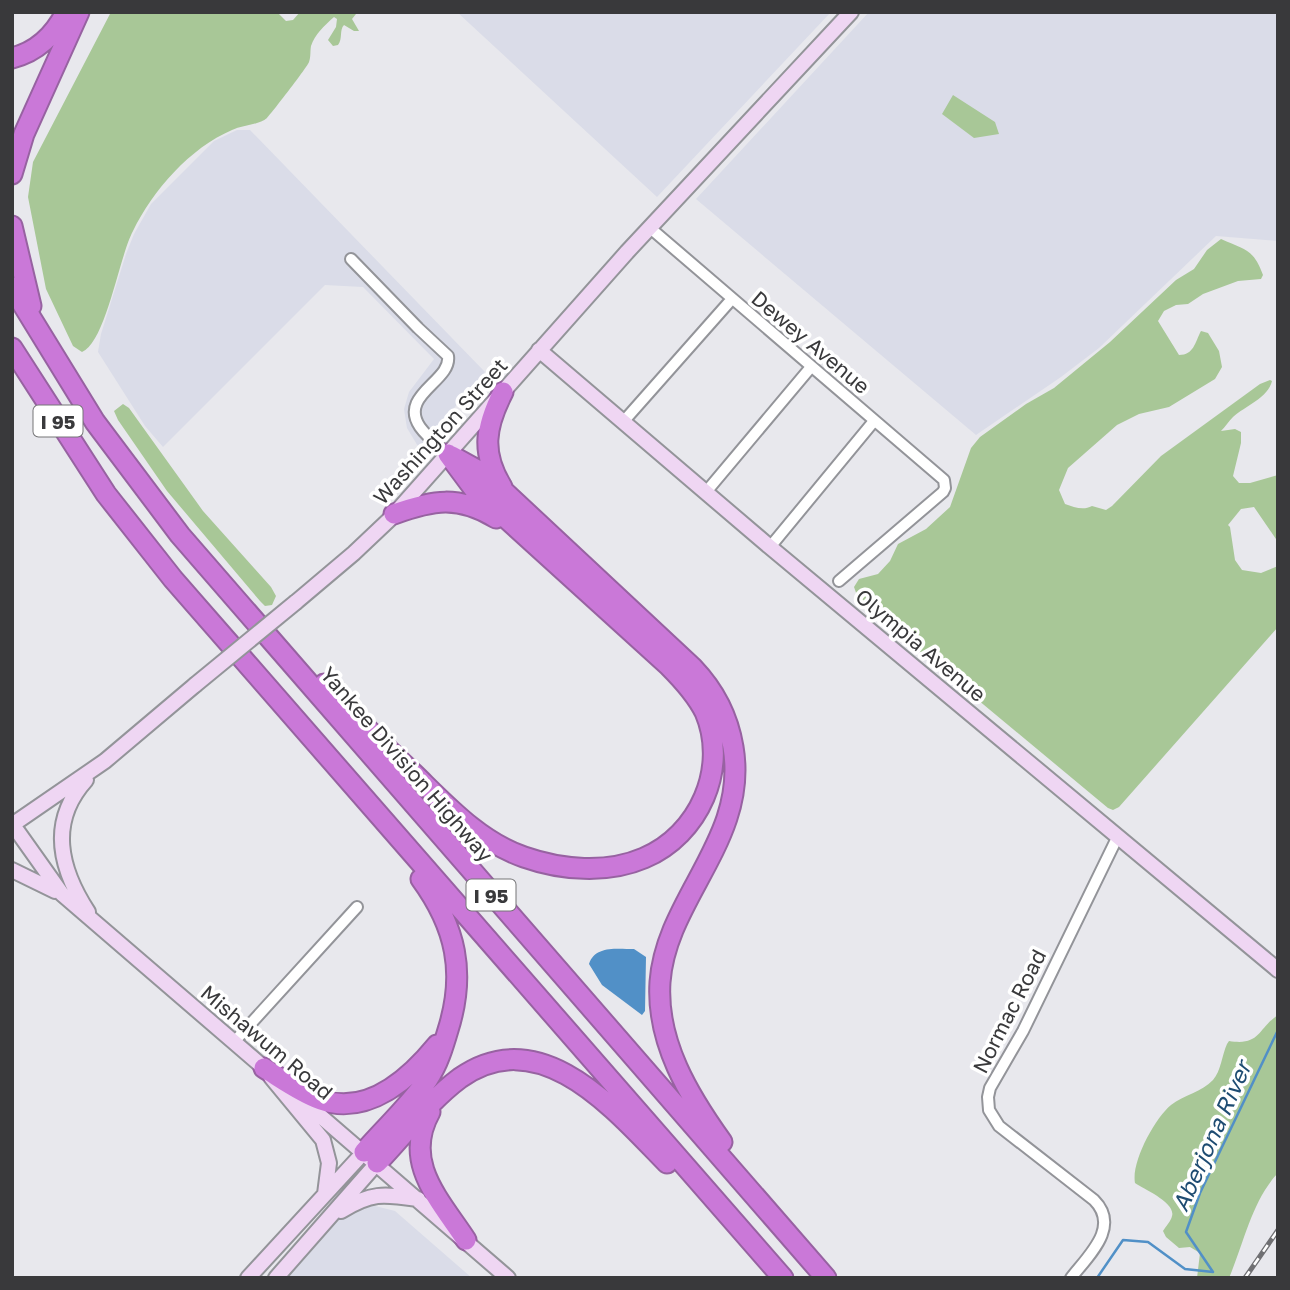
<svg xmlns="http://www.w3.org/2000/svg" width="1290" height="1290" font-family="'Golos Text',sans-serif">
<style>
.built{fill:#dadce8}
.green{fill:#a8c797}
.water{fill:#5190c7}
.lines{fill:none;stroke-linecap:round;stroke-linejoin:round}
.stream{stroke:#5190c7;stroke-width:2.5}
.street-casing{stroke:#939499;stroke-width:14}
.secondary-casing{stroke:#939499;stroke-width:18}
.highway-casing{stroke:#9762a1;stroke-width:23}
.street{stroke:#fff;stroke-width:10}
.secondary{stroke:#efd6f3;stroke-width:14}
.highway{stroke:#ca78d8;stroke-width:19}
.rail-casing{stroke:#707073;stroke-width:5}
.rail{stroke:#fff;stroke-width:2.5;stroke-dasharray:8;stroke-linecap:butt}
.secondary-bridge-casing{stroke:#939499;stroke-width:18;stroke-linecap:butt}
.secondary-bridge{stroke:#efd6f3;stroke-width:14}
.labels{text-anchor:middle;dominant-baseline:central;stroke-width:7;stroke-linejoin:round;paint-order:stroke}
.shield{fill:#fff;stroke:#747476;stroke-width:2}
.shield-label{font-size:19px;font-weight:bold;fill:#39393b}
.street-label{font-size:21px;fill:#39393b;stroke:#fff}
.water-label{font-size:23px;font-style:italic;fill:#1e4c72;stroke:#fff}
</style>
<rect width="100%" height="100%" fill="#e8e8ed"/>
<!-- built -->
<path class="built" d="M 457,12 L 831,12 L 657,197 Z
M 869,12 L 1278,12 L 1278,241 L 1216,236 L 1099,348 L 1061,377 L 976,435 L 696,199 Z
M 237,130 L 250,130 L 485,372 L 443,421 L 422,453 L 407,428 L 404,409 L 409,392 L 434,359 L 363,287 L 325,285 L 163,447 L 145,426 L 98,352 L 101,334 L 126,254 L 134,234 L 151,204 L 214,141 Z
M 371,1205 L 395,1211 L 472,1278 L 283,1278 L 338,1218 L 358,1207 Z"/>
<!-- green -->
<path class="green" d="M 111,12 L 277,12 L 286,21 L 293,20 L 300,12 L 366,12 L 356,14 L 352,19 L 359,31 L 354,31 L 344,25 C 339,30 343,39 338,45 L 333,46 L 328,40 L 336,27 L 337,19 L 334,17 C 324,26 315,34 311,46 C 310,51 311,57 309,62 C 308,66 271,114 267,118 C 259,125 243,125 232,130 C 190,148 153,190 133,231 C 119,257 106,342 82,352 L 73,346 L 46,289 L 28,197 L 33,162 Z
M 953,95 L 995,122 L 999,134 L 974,138 L 942,114 Z
M 1221,239 C 1245,250 1253,248 1263,275 L 1261,279 L 1238,281 L 1203,294 L 1188,304 L 1176,305 L 1164,311 L 1158,321 L 1179,355 C 1194,355 1195,342 1201,331 L 1208,333 L 1219,351 L 1222,367 L 1215,379 L 1169,407 L 1139,414 L 1117,425 L 1068,468 L 1059,490 L 1065,504 C 1074,507 1083,511 1092,506 L 1106,510 L 1112,506 L 1161,456 L 1260,384 L 1270,380 L 1272,381 C 1268,398 1245,406 1233,417 C 1229,421 1225,427 1221,431 L 1235,429 L 1241,432 L 1241,443 L 1233,476 L 1239,483 L 1250,483 L 1278,475 L 1278,542 L 1254,507 L 1241,509 L 1228,525 L 1230,527 L 1235,560 L 1242,570 L 1261,573 L 1278,566 L 1278,627 L 1119,807 L 1113,810 L 1108,808 L 859,601 L 854,587 L 859,579 L 878,574 L 890,561 L 898,544 L 926,529 L 950,507 L 971,448 L 980,437 L 1026,404 L 1054,388 L 1110,342 L 1176,280 L 1194,269 L 1207,250 Z
M 123,404 L 129,408 L 203,511 L 271,587 L 276,596 L 272,605 L 265,606 L 260,601 L 167,491 L 118,420 L 114,411 Z
M 1278,1015 L 1278,1173 C 1252,1200 1244,1243 1229,1278 L 1197,1278 L 1200,1253 L 1190,1247 L 1179,1248 L 1166,1237 L 1163,1231 C 1166,1226 1171,1221 1172,1216 C 1176,1203 1144,1189 1135,1183 C 1131,1162 1155,1118 1171,1105 C 1184,1095 1202,1092 1213,1080 C 1221,1071 1222,1055 1227,1044 L 1229,1041 C 1261,1046 1257,1029 1278,1015 Z"/>
<!-- water -->
<path class="water" d="M 634,949 L 646,957 L 645,1011 L 642,1015 L 602,985 L 589,964 C 595,945 618,949 634,949 Z"/>
<g class="lines">
<!-- stream -->
<path class="stream" d="M 1097,1278 L 1123,1240 L 1148,1242 L 1185,1269 L 1213,1272 L 1186,1232 L 1200,1193 L 1278,1030"/>
<!-- street casing -->
<g class="street-casing">
<path id="street" d="M 649,227 L 944,480 L 945,488 L 943,492 L 839,581
M 351,259 L 418,328 L 448,356 C 452,381 398,395 420,427 C 427,437 439,446 448,454
M 623,422 L 731,300
M 706,492 L 811,367
M 770,547 L 874,421
M 234,1042 L 357,907
M 1071,1278 C 1088,1256 1121,1227 1094,1200 L 999,1126 L 989,1110 L 988,1097 L 990,1088 L 1023,1031 L 1118,836"/>
</g>
<!-- secondary casing -->
<g class="secondary-casing">
<path id="secondary" d="M 539,350 L 770,547 L 1278,970
M 296,602 L 354,553 L 391,518 L 627,252 L 851,12
M 86,780 C 48,822 60,869 88,912
M 12,825 L 105,761 L 195,685
M 13,825 L 62,894 L 270,1073
M 12,870 L 55,891
M 271,1077 L 323,1140 L 329,1163 L 325,1194
M 296,1095 L 508,1278
M 341,1211 C 372,1192 383,1194 418,1199
M 248,1278 L 364,1152
M 276,1278 L 377,1163"/>
</g>
<!-- highway casing -->
<g class="highway-casing">
<path id="highway" d="M 12,58 C 37,52 55,34 66,12
M 12,174 L 24,134 L 79,12
M 12,226 L 31,306
M 12,287 L 95,422 L 180,535 L 826,1278
M 12,348 L 106,494 L 173,579 L 783,1278
M 452,456 L 481,472 L 496,484 L 693,668 C 714,690 728,717 733,747 C 749,839 666,898 660,982 C 656,1042 689,1096 722,1142
M 502,487 C 481,453 485,427 503,392
M 394,514 C 433,500 458,495 496,518
M 324,684 C 353,715 383,745 414,774 C 447,806 480,842 524,857 C 561,870 607,874 644,858 C 699,835 729,768 705,712 C 696,694 683,680 669,666 L 474,489 L 448,454
M 264,1068 C 282,1079 301,1093 321,1100 C 368,1116 410,1078 437,1045
M 430,1112 C 402,1162 439,1199 466,1240
M 364,1152 C 385,1128 410,1105 428,1079 C 438,1064 443,1047 448,1030 C 466,973 456,927 421,879
M 377,1163 C 404,1135 429,1101 460,1078 C 541,1021 615,1110 667,1163"/>
</g>
<!-- street -->
<use href="#street" class="street"/>
<!-- secondary -->
<use href="#secondary" class="secondary"/>
<!-- highway -->
<use href="#highway" class="highway"/>
<!-- rail casing -->
<g class="rail-casing">
<path id="rail" d="M 1245,1278 L 1278,1230"/>
</g>
<!-- rail -->
<use href="#rail" class="rail"/>
<!-- secondary-bridge casing -->
<g class="secondary-bridge-casing">
<path id="secondary-bridge" d="M 195,685 L 296,602"/>
</g>
<!-- secondary-bridge -->
<use href="#secondary-bridge" class="secondary-bridge"/>
</g>
<g class="labels">
<!-- shield labels -->
<g class="shield">
<rect x="33.5" y="405.5" width="49" height="31" rx="5"/>
<rect x="466.5" y="879.5" width="49" height="31" rx="5"/>
</g>
<g class="shield-label">
<text x="58" y="421">I 95</text>
<text x="491" y="895">I 95</text>
</g>
<!-- street labels -->
<g class="street-label">
<text transform="translate(811 342) rotate(40)">Dewey Avenue</text>
<text transform="translate(440 431) rotate(-48)">Washington Street</text>
<text transform="translate(921 645) rotate(40)">Olympia Avenue</text>
<text transform="translate(407 764) rotate(49)">Yankee Division Highway</text>
<text transform="translate(1009 1011) rotate(-63)">Normac Road</text>
<text transform="translate(267 1042) rotate(40)">Mishawum Road</text>
</g>
<!-- water labels -->
<g class="water-label">
<text transform="translate(1211 1136) rotate(-66)">Aberjona River</text>
</g>
</g>
<!-- border -->
<rect width="1290" height="1290" fill="none" stroke="#39393b" stroke-width="28"/>
</svg>
